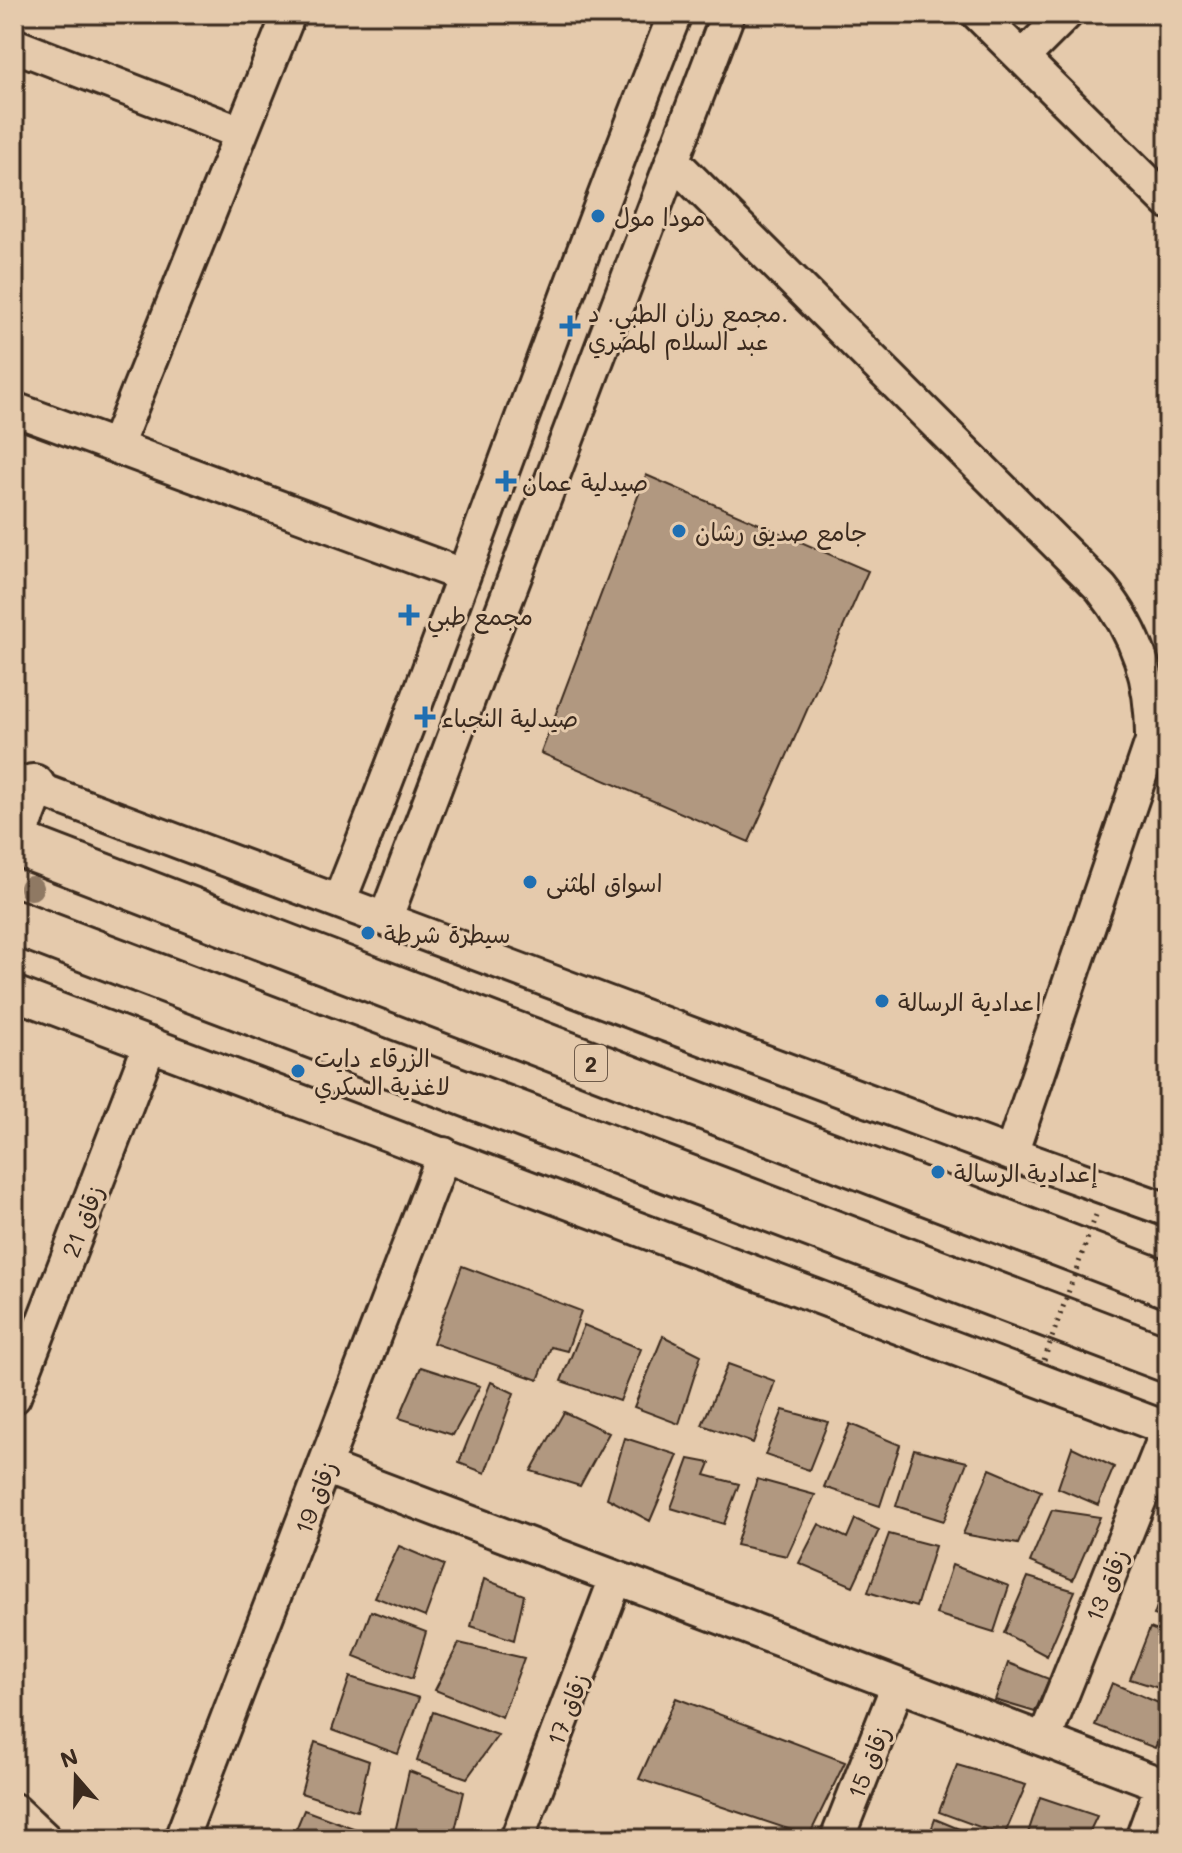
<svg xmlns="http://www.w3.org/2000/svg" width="1182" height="1853" font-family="Mali,'Playpen Sans Arabic',sans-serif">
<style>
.building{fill:#b19880;stroke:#3b2a1e;stroke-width:2}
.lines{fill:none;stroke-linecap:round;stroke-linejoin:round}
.minor-casing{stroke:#3b2a1e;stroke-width:38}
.highway-casing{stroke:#3b2a1e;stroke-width:50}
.minor{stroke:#e5caac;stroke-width:32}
.highway{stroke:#e5caac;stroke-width:44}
.path-bridge{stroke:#3b2a1e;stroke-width:5;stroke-dasharray:2 6;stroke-linecap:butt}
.tree{fill:#8f7964}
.poi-dot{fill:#1f6fb2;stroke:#e5caac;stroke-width:3}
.labels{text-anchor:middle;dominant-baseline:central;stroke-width:6;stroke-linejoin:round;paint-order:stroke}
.shield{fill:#e5caac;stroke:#6e5a49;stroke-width:2}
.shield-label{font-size:22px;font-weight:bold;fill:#3b2a1e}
.poi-label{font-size:24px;fill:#3b2a1e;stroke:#e5caac;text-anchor:start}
.street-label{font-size:24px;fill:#3b2a1e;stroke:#e5caac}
</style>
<rect width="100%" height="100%" fill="#e5caac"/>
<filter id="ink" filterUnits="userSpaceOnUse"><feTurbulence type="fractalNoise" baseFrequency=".0125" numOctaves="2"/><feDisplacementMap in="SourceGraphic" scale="16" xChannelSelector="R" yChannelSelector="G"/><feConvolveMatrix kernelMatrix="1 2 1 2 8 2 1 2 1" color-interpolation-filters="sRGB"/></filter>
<g filter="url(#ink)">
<!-- building -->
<path class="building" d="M 646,475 L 868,571 L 749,842 L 541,753 Z
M 462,1266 L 581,1311 L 567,1351 L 551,1347 L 538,1380 L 433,1343 Z
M 584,1325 L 641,1349 L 620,1401 L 561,1381 Z
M 663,1336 L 701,1355 L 679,1424 L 634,1407 Z
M 728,1364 L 775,1381 L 753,1443 L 702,1425 Z
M 421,1367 L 480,1386 L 453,1435 L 399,1418 Z
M 491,1382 L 514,1393 L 485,1473 L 459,1463 Z
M 783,1410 L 828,1422 L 809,1470 L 765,1455 Z
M 564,1412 L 609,1433 L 580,1486 L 531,1471 Z
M 850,1424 L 900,1445 L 880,1506 L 824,1487 Z
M 625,1438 L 678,1455 L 650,1521 L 607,1498 Z
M 1072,1447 L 1114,1467 L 1098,1505 L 1058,1488 Z
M 914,1449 L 967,1462 L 944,1521 L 896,1506 Z
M 689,1459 L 710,1463 L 705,1475 L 739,1484 L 724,1524 L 671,1508 Z
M 990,1469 L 1041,1491 L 1018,1544 L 963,1534 Z
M 757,1479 L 815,1495 L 787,1556 L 736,1545 Z
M 1052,1510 L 1100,1517 L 1073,1580 L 1030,1562 Z
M 855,1519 L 879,1530 L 853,1586 L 799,1563 L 819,1524 L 847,1538 Z
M 889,1534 L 935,1546 L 916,1607 L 868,1592 Z
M 399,1546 L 444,1565 L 425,1617 L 375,1597 Z
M 952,1565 L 1009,1586 L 994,1632 L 936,1614 Z
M 1168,1574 L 1168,1619 L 1154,1615 Z
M 1028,1577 L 1075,1591 L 1047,1656 L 1004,1633 Z
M 484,1579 L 524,1595 L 514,1640 L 471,1626 Z
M 371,1611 L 426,1632 L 412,1679 L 354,1656 Z
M 1150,1628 L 1168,1635 L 1168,1691 L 1130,1679 Z
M 459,1643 L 524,1658 L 502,1717 L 435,1690 Z
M 1008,1663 L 1049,1679 L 1035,1712 L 995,1700 Z
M 350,1677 L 419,1698 L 398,1754 L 332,1730 Z
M 1112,1683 L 1168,1707 L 1168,1717 L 1155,1748 L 1095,1725 Z
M 676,1698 L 845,1762 L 809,1836 L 639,1779 Z
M 433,1712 L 498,1735 L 467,1778 L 417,1761 Z
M 315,1742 L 369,1761 L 357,1811 L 301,1793 Z
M 957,1765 L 1026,1785 L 1004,1836 L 939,1812 Z
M 409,1771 L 464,1792 L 453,1839 L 417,1839 L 395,1832 Z
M 1040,1797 L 1097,1816 L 1086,1839 L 1026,1839 Z
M 304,1810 L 359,1830 L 356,1839 L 292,1839 Z
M 935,1819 L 983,1839 L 928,1839 Z"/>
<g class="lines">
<!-- minor casing -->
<g class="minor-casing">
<path id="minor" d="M 978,14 L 1168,202
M 14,45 L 241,133
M 1023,57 L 1066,14
M 673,161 L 1101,588 C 1138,634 1153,682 1152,741 L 1011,1154
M 14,409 L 462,575
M 116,446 L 289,14
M 14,780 L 1011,1154 L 1168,1210
M 340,899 C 457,607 558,307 675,14
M 386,917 L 728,14
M 14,993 L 1168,1429
M 14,1397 L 150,1044
M 327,1468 L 1168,1787
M 1044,1740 L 1168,1429
M 14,1810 L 45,1839
M 181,1839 L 444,1154
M 517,1839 L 616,1578
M 837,1839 L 898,1685
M 1142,1839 L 1162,1784"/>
</g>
<!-- highway casing -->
<g class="highway-casing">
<path id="highway" d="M 14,836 L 33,787
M 14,842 L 1168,1285
M 14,922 L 1168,1360"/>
</g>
<!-- minor -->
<use href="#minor" class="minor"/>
<!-- highway -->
<use href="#highway" class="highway"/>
<!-- path-bridge -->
<path class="path-bridge" d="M 1044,1360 L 1096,1215"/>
</g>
<!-- trees -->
<circle class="tree" cx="31" cy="888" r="12"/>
</g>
<!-- markers -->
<g class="poi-dot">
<circle cx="598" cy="216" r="8"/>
<path d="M566 314h8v8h8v8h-8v8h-8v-8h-8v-8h8z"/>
<path d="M502 469h8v8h8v8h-8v8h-8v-8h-8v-8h8z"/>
<circle cx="679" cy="531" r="8"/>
<path d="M405 603h8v8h8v8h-8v8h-8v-8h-8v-8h8z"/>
<path d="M421 705h8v8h8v8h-8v8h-8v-8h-8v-8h8z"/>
<circle cx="530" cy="882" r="8"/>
<circle cx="368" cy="933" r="8"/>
<circle cx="882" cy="1001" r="8"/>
<circle cx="298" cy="1071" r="8"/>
<circle cx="938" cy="1172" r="8"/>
</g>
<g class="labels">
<!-- shield labels -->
<rect class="shield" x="575" y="1045" width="32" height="36" rx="6"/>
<g class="shield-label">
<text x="591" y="1063">2</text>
</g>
<!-- poi labels -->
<g class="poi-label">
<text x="614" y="216">مودا مول</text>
<text x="588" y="312">مجمع رزان الطبي. د.<tspan x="588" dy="28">عبد السلام المصري</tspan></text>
<text x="522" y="481">صيدلية عمان</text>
<text x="695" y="531">جامع صديق رشان</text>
<text x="427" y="615">مجمع طبي</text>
<text x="441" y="717">صيدلية النجباء</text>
<text x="546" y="882">اسواق المثنى</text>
<text x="384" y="933">سيطرة شرطة</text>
<text x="898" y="1001">اعدادية الرسالة</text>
<text x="314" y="1057">الزرقاء دايت<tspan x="314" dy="28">لاغذية السكري</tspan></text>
<text x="954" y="1172">إعدادية الرسالة</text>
</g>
<!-- street labels -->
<g class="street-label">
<text transform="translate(82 1221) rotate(-69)">زقاق 21</text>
<text transform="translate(315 1497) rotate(-69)">زقاق 19</text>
<text transform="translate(1106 1585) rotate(-68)">زقاق 13</text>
<text transform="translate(567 1709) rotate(-69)">زقاق 17</text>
<text transform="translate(868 1762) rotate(-68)">زقاق 15</text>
</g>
</g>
<!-- margin -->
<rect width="1182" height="1853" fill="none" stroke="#e5caac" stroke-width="48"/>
<rect x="24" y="24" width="1134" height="1805" fill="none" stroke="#3b2a1e" stroke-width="3" filter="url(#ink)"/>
<!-- north arrow -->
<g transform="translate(76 1777) rotate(340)" stroke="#e5caac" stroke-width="6" paint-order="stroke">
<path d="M0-6L14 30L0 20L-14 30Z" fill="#3b2a1e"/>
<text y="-12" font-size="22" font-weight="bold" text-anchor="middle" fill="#3b2a1e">N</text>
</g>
</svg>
